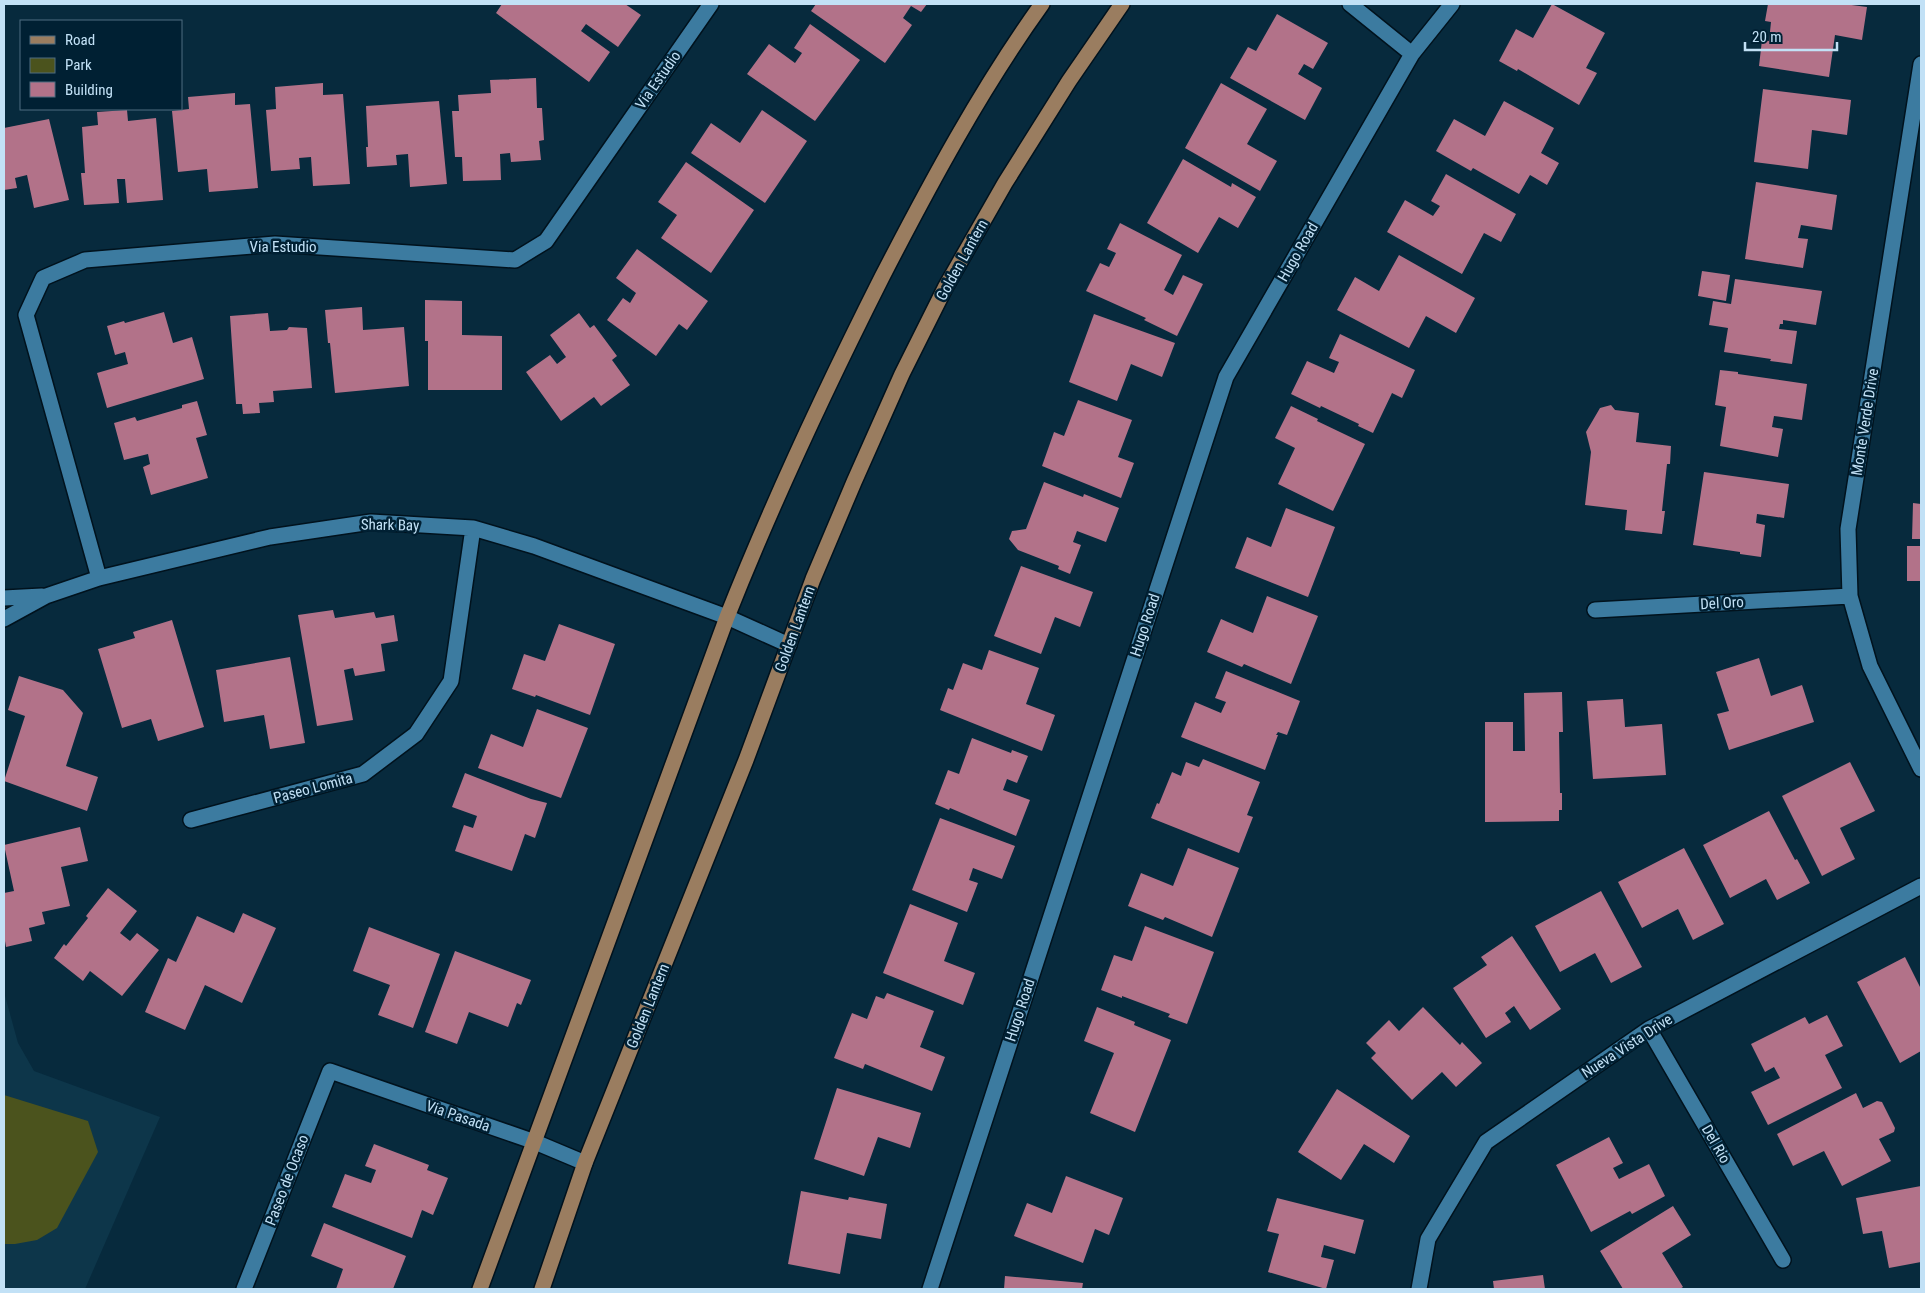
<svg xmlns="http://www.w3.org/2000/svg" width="1925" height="1293" font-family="'Roboto Condensed',sans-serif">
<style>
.built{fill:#0d364a}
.green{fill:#4b531d}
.building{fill:#b27289}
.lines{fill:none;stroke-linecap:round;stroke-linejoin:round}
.minor-casing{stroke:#01121d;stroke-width:18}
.major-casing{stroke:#01121d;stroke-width:18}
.minor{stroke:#3c7ba0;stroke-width:15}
.major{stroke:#9a7d60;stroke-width:15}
.labels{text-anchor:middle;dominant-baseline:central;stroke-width:5;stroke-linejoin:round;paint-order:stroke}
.street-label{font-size:15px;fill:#c2e1f6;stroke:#002033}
</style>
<rect width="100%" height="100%" fill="#072a3d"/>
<!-- built -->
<path class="built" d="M 4,992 L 18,1043 L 34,1071 L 160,1117 L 85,1289 L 4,1289 Z"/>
<!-- green -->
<path class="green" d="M 4,1095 L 88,1121 L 98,1152 L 57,1228 L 37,1240 L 15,1244 L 4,1244 Z"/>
<!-- building -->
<path class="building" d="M 502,4 L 625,4 L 641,15 L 618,47 L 586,24 L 581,31 L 610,52 L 589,82 L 496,13 Z
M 816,4 L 927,4 L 921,12 L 911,6 L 903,18 L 912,25 L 885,63 L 811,11 Z
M 1552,4 L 1605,33 L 1586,68 L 1597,73 L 1579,105 L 1518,69 L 1517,71 L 1499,61 L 1516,29 L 1533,38 Z
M 1768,4 L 1844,4 L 1867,7 L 1862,40 L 1835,35 L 1829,77 L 1759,66 L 1762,40 L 1769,41 L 1771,22 L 1765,21 Z
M 1277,14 L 1328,43 L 1313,69 L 1304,64 L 1298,74 L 1322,88 L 1305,120 L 1230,78 L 1248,47 L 1256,51 Z
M 810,24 L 860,60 L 815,121 L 747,74 L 769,44 L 795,63 L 802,53 L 794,48 Z
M 536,78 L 537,108 L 542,108 L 544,140 L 539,141 L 541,160 L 511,162 L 510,153 L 500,154 L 501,180 L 463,181 L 462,157 L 455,157 L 452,111 L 459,111 L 458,95 L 491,93 L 490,80 Z
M 323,83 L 323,95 L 343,94 L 350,184 L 313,186 L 311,157 L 299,158 L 300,169 L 271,171 L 266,110 L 276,109 L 275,87 Z
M 1221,83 L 1267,109 L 1247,144 L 1277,161 L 1260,191 L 1185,148 Z
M 1763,89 L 1851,100 L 1847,135 L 1812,130 L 1808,169 L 1754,162 Z
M 235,93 L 235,105 L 250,104 L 258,188 L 209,192 L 207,169 L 178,172 L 172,111 L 189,109 L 188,97 Z
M 439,101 L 447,184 L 410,187 L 408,154 L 396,155 L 397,165 L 367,167 L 366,147 L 368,147 L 366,106 Z
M 1504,101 L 1554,128 L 1541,153 L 1559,163 L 1547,185 L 1530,175 L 1519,194 L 1473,168 L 1471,171 L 1436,151 L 1454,119 L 1485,136 Z
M 127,110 L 128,121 L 156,118 L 163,200 L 127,203 L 125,179 L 117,179 L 119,203 L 84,205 L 81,173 L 85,173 L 82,127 L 98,125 L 97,112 Z
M 762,110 L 807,141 L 765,203 L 691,153 L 711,123 L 740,143 Z
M 49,119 L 69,200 L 34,208 L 27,175 L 15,178 L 17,188 L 4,190 L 4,128 Z
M 1183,159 L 1231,187 L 1232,183 L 1256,197 L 1238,228 L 1219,217 L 1198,253 L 1147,223 Z
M 686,162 L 754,210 L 711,273 L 661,238 L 677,215 L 658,202 Z
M 1446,174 L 1516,214 L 1501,242 L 1484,233 L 1462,274 L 1387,232 L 1405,200 L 1433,216 L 1440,206 L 1431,201 Z
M 1756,182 L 1837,195 L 1832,230 L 1801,225 L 1798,238 L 1808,239 L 1803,268 L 1745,259 Z
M 1120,223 L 1182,255 L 1164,290 L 1173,295 L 1183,275 L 1203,284 L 1177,336 L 1144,320 L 1146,318 L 1086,291 L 1100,263 L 1109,267 L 1116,253 L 1107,249 Z
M 637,249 L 708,301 L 687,330 L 679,324 L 656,356 L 607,320 L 623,298 L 630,303 L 636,293 L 616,278 Z
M 1399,255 L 1475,298 L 1456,333 L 1426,316 L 1409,348 L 1337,310 L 1355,277 L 1379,291 Z
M 1702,271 L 1730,275 L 1726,301 L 1698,296 Z
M 1735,279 L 1822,291 L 1816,325 L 1783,320 L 1783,324 L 1780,324 L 1779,329 L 1797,331 L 1792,364 L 1770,361 L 1771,359 L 1724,352 L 1728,328 L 1709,325 L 1713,301 L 1731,304 Z
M 425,300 L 462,301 L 462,335 L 502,336 L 502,390 L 428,390 L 428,341 L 425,341 Z
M 362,307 L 363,330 L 404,327 L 409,386 L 335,393 L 330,343 L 328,343 L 325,310 Z
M 164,312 L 173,343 L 192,337 L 204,379 L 107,408 L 97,373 L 128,364 L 125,352 L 115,355 L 107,326 L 124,321 L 125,323 Z
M 268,313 L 270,331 L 287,330 L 289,327 L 307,328 L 312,388 L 273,391 L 274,402 L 259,403 L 260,413 L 243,414 L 242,404 L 236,404 L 230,316 Z
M 579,313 L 590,328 L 594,325 L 617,356 L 612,360 L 630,385 L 601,406 L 594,397 L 561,421 L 526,372 L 550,355 L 557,364 L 566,357 L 550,335 Z
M 1094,314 L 1175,343 L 1162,377 L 1131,364 L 1117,401 L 1069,382 Z
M 1340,334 L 1415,370 L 1402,398 L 1392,393 L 1373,433 L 1358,426 L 1359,424 L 1321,406 L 1320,408 L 1291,394 L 1307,361 L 1334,373 L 1339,362 L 1329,358 Z
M 1720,370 L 1738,372 L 1738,374 L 1807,384 L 1802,420 L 1774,416 L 1772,427 L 1783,429 L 1778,457 L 1720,446 L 1726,407 L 1715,405 Z
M 1078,400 L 1132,420 L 1118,457 L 1134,463 L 1121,498 L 1042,466 L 1054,432 L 1064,436 Z
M 197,401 L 207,435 L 196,438 L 208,478 L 151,495 L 143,467 L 150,464 L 148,454 L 124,460 L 114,423 L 135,417 L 137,421 L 182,408 L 182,405 Z
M 1611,405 L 1615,410 L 1639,413 L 1636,442 L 1671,446 L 1670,464 L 1667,464 L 1662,511 L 1665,511 L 1662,534 L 1625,530 L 1627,510 L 1585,505 L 1591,452 L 1586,432 L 1600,408 Z
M 1291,406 L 1318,419 L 1317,421 L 1365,444 L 1333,511 L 1278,484 L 1295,448 L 1275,438 Z
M 1704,472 L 1789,484 L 1784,518 L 1757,514 L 1756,523 L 1765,525 L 1761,557 L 1740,554 L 1740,552 L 1693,545 Z
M 1044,482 L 1083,497 L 1084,494 L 1119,508 L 1106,542 L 1077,531 L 1073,542 L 1081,545 L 1070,574 L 1058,569 L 1059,566 L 1018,550 L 1009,539 L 1012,531 L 1026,529 Z
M 1913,503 L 1921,504 L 1921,539 L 1912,539 Z
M 1286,508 L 1335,527 L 1308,597 L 1235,568 L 1247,537 L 1271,547 Z
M 1907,546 L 1921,546 L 1921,581 L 1907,581 Z
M 1021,566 L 1093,592 L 1080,627 L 1055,617 L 1041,654 L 994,636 Z
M 1267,596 L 1318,616 L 1291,684 L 1244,664 L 1242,667 L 1207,652 L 1221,619 L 1253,633 Z
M 333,610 L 335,618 L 374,612 L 376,618 L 394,615 L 398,641 L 381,644 L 385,671 L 355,676 L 353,668 L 344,670 L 353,720 L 317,726 L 298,615 Z
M 172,620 L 204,727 L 158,741 L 151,719 L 122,728 L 98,649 L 135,638 L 133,632 Z
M 559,624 L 615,644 L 590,715 L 536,695 L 535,697 L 512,689 L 524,654 L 545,661 Z
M 989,650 L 1039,668 L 1026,704 L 1055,715 L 1042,751 L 940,710 L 948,688 L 953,690 L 963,663 L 982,670 Z
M 290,657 L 305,743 L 270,749 L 264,715 L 224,722 L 216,670 Z
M 1759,658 L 1771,696 L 1802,685 L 1814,722 L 1729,750 L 1717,714 L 1729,711 L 1716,672 Z
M 1226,671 L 1300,701 L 1287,735 L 1278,732 L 1276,735 L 1278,735 L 1265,770 L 1181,737 L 1195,702 L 1221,713 L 1226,702 L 1215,698 Z
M 19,676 L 63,690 L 83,713 L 66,766 L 98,777 L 87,811 L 4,781 L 25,716 L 8,710 Z
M 1562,692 L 1563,732 L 1559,732 L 1560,793 L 1562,793 L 1562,810 L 1559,810 L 1559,821 L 1485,822 L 1485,722 L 1513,722 L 1513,751 L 1525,751 L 1524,693 Z
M 1623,699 L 1625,727 L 1662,724 L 1666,775 L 1593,779 L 1587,701 Z
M 537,709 L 588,728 L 561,798 L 478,768 L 491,734 L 523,747 Z
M 972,738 L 1011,753 L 1012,750 L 1028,756 L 1017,783 L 1007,779 L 1003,790 L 1030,800 L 1016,836 L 950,808 L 949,810 L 935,804 L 948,770 L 959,774 Z
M 1203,759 L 1260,782 L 1247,815 L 1253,817 L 1239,853 L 1151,818 L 1157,803 L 1159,804 L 1172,772 L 1181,776 L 1186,762 L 1199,767 Z
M 1850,762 L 1875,811 L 1840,828 L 1855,859 L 1822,876 L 1782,796 Z
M 465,773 L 531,799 L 547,803 L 535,838 L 525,834 L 512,871 L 455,851 L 464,825 L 473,828 L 477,816 L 452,807 Z
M 1769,811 L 1795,860 L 1797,859 L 1810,883 L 1777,900 L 1766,879 L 1730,898 L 1703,845 Z
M 940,818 L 1015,846 L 1002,879 L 973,868 L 969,880 L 978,883 L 967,912 L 912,890 Z
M 80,827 L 88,861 L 61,867 L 70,906 L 42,912 L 45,924 L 29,928 L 32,941 L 6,947 L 4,935 L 4,893 L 14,891 L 4,845 Z
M 1188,848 L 1239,868 L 1212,937 L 1165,917 L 1163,920 L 1128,906 L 1141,873 L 1173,886 Z
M 1684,848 L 1724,924 L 1693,940 L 1678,909 L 1642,928 L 1618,882 Z
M 108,888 L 137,911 L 120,933 L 130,941 L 137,933 L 159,950 L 122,996 L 90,971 L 83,981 L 54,958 L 64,944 L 66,946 L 88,918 L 86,916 Z
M 1601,891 L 1642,967 L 1611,983 L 1595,953 L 1560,972 L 1535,926 Z
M 910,904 L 958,923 L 944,961 L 975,973 L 963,1005 L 883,973 Z
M 243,913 L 276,928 L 242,1003 L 205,985 L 185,1030 L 145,1012 L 168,958 L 176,962 L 197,916 L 234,933 Z
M 1145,926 L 1214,952 L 1187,1024 L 1168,1017 L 1170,1014 L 1122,996 L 1122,998 L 1101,990 L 1114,955 L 1132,961 Z
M 369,927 L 440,954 L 413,1028 L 378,1015 L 390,985 L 353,971 Z
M 1512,936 L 1561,1009 L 1530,1030 L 1514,1006 L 1505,1013 L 1511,1022 L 1486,1038 L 1453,988 L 1487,965 L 1481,957 Z
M 455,951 L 531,980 L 521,1005 L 517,1003 L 508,1027 L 469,1012 L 457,1044 L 425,1032 Z
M 1905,957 L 1921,989 L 1921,1051 L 1900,1063 L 1857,982 Z
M 887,993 L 934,1011 L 920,1047 L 945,1057 L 932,1091 L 865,1064 L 863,1069 L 834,1058 L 852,1013 L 867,1019 L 876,996 L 884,999 Z
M 1097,1007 L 1135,1022 L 1134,1025 L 1171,1040 L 1135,1132 L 1090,1113 L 1114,1053 L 1084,1041 Z
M 1423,1007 L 1460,1045 L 1462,1042 L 1482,1063 L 1456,1087 L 1442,1072 L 1412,1100 L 1371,1058 L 1376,1053 L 1366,1043 L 1389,1020 L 1399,1031 Z
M 1827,1015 L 1843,1046 L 1825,1055 L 1842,1088 L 1768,1125 L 1751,1092 L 1780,1078 L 1774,1067 L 1765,1072 L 1751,1044 L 1805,1017 L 1809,1024 Z
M 837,1088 L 921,1113 L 910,1148 L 878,1137 L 864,1176 L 814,1159 Z
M 1337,1089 L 1410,1136 L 1394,1163 L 1364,1144 L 1341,1180 L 1298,1152 Z
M 1856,1093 L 1863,1108 L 1877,1101 L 1882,1102 L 1895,1128 L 1894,1132 L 1879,1139 L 1891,1161 L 1842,1186 L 1824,1151 L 1793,1166 L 1777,1134 Z
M 1609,1137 L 1623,1163 L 1613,1168 L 1619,1179 L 1649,1164 L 1665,1196 L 1632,1214 L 1630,1211 L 1591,1232 L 1556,1165 Z
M 374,1144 L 429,1165 L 427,1170 L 448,1178 L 433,1215 L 422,1210 L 412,1238 L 332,1207 L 345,1174 L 371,1183 L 376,1170 L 365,1166 Z
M 1066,1176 L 1123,1198 L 1109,1235 L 1095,1229 L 1083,1263 L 1014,1236 L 1027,1203 L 1052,1213 Z
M 1921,1186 L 1921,1262 L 1889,1268 L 1882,1231 L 1863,1234 L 1856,1198 Z
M 801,1191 L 848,1200 L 849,1197 L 887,1204 L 881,1239 L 847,1233 L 840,1274 L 788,1264 Z
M 1277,1198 L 1364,1220 L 1355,1254 L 1324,1245 L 1321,1257 L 1334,1260 L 1326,1289 L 1268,1272 L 1279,1234 L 1267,1231 Z
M 1673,1206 L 1691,1235 L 1662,1253 L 1683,1287 L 1680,1289 L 1623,1289 L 1600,1251 Z
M 324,1223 L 406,1256 L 393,1289 L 336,1289 L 343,1269 L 311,1256 Z
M 1543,1275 L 1545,1289 L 1494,1289 L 1493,1281 Z
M 1005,1276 L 1083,1283 L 1082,1289 L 1004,1289 Z"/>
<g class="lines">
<!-- minor casing -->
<g class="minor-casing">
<path id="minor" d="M 1350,4 L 1412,54
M 1921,64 L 1848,529 L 1850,596 L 1870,666 L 1921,769
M 99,578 L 26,315 L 43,278 L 85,260 L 275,244 L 515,260 L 546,241 L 711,4
M 4,598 L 42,596
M 1595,610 L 1850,596
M 4,619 L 46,596 L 99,578 L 270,537 L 371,522 L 473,528 L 534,546 L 727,617 L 789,645
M 191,820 L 363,774 L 416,734 L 451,681 L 473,528
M 1649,1029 L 1783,1260
M 244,1289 L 330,1071 L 535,1142 L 585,1163
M 930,1289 L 1226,377 L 1412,54 L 1452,4
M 1419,1289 L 1428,1239 L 1486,1142 L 1649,1029 L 1921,886"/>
</g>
<!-- major casing -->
<g class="major-casing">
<path id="major" d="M 480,1289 L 727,617 C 773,501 826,388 882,277 C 930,184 981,89 1042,4
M 542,1289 L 585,1163 L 746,760 L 813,579 L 854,482 L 902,374 L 945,288 L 1005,183 L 1069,81 L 1122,4"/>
</g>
<!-- minor -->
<use href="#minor" class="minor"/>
<!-- major -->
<use href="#major" class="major"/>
</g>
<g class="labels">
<!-- street labels -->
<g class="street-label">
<text transform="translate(658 80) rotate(-55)">Via Estudio</text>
<text x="283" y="247">Via Estudio</text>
<text transform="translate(1298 252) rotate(-60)">Hugo Road</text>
<text transform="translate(962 260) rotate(-61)">Golden Lantern</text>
<text transform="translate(1865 422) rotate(-81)">Monte Verde Drive</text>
<text transform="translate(390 525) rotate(1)">Shark Bay</text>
<text transform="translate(1722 603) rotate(-3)">Del Oro</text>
<text transform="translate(1145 625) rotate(-72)">Hugo Road</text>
<text transform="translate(795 629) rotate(-70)">Golden Lantern</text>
<text transform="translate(313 788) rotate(-15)">Paseo Lomita</text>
<text transform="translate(648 1006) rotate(-68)">Golden Lantern</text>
<text transform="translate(1020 1010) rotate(-72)">Hugo Road</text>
<text transform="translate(1627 1046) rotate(-33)">Nueva Vista Drive</text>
<text transform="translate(458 1116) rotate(19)">Via Pasada</text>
<text transform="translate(1716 1144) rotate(60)">Del Rio</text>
<text transform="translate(287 1180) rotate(-69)">Paseo de Ocaso</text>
</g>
</g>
<!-- border -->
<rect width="1925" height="1293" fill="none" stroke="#c2e1f6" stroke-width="10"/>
<!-- legend -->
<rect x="20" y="20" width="162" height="90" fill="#002033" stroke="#4e6d81"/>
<rect x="30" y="36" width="25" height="8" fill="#9a7d60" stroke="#4e6d81"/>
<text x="65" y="45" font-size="15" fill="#c2e1f6">Road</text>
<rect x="30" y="58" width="25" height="15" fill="#4b531d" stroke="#4e6d81"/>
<text x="65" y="70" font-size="15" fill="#c2e1f6">Park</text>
<rect x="30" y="82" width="25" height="15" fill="#b27289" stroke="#4e6d81"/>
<text x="65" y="95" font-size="15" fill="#c2e1f6">Building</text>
<!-- scale -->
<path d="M1745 42v8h92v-8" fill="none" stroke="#c2e1f6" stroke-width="2.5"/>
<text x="1752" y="42" font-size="15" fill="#c2e1f6" stroke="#002033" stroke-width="4" paint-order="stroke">20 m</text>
</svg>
